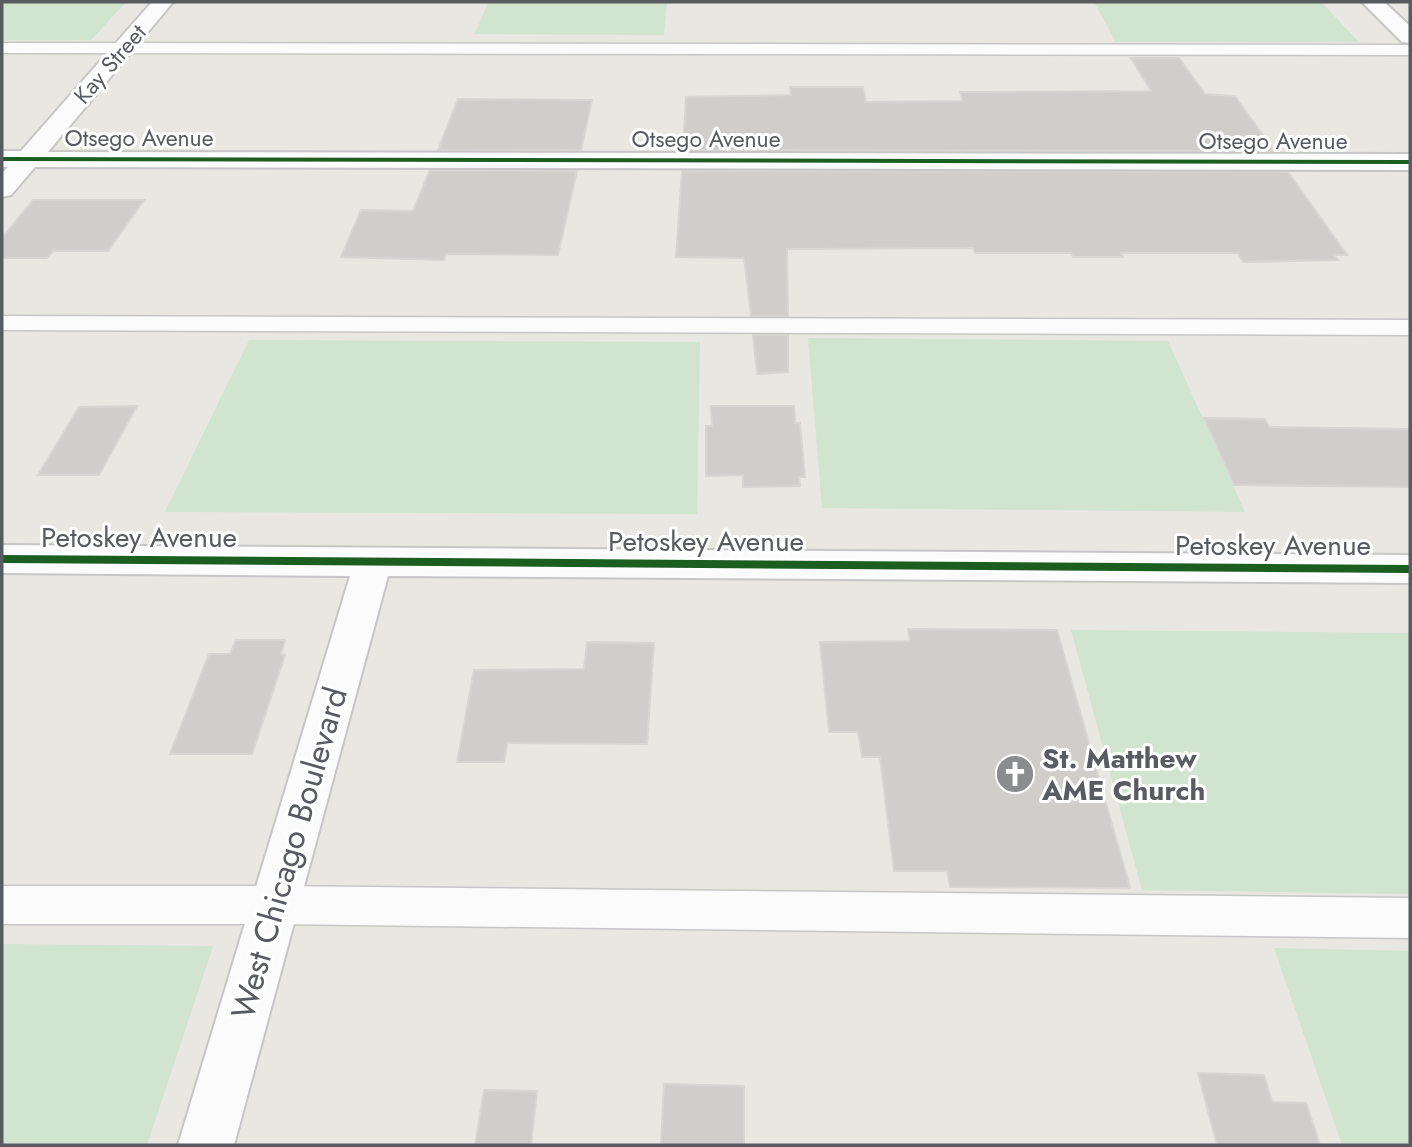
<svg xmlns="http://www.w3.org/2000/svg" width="1412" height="1147" font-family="Jost,sans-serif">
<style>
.green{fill:#d0e4cf}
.building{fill:#cfcecb;stroke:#d7d6d2;stroke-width:2}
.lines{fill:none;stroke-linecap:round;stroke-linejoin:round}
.service-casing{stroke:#c5c6c5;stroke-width:3}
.minor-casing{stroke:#c5c6c5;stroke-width:4}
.service{fill:#fcfbfb;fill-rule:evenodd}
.minor{fill:#fcfbfb;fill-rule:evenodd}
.cycleway-casing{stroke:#fff;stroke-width:5}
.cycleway{fill:#1b5e20;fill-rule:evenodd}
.labels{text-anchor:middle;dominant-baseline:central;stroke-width:6;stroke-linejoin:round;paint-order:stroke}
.far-street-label{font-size:23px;fill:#585b60;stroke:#fff}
.street-label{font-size:28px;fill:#585b60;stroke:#fff}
.poi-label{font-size:28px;font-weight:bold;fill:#585b60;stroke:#fff;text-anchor:start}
.near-street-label{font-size:33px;fill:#585b60;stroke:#fff}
</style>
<rect width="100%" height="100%" fill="#e8e7e2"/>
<!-- green -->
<path class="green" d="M 2,2 L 126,2 L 91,40 L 2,40 Z
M 488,2 L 667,2 L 664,35 L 475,34 Z
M 1094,2 L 1321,2 L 1359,42 L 1116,42 Z
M 808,338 L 1168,341 L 1245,512 L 822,508 Z
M 249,340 L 700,342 L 697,514 L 165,512 Z
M 1071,630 L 1410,633 L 1410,894 L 1142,890 Z
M 2,944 L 213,946 L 147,1145 L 2,1145 Z
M 1274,948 L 1410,951 L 1410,1145 L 1342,1145 Z"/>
<!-- building -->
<path class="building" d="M 1131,58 L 1179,58 L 1205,94 L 1235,96 L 1274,151 L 683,150 L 686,97 L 791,95 L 790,87 L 863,87 L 866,102 L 963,101 L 960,92 L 1151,91 Z
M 458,99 L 592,100 L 581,150 L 438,150 Z
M 430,170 L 577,171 L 558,255 L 446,254 L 444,260 L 341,257 L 361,210 L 413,211 Z
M 682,171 L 1288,172 L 1347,255 L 1334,255 L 1338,260 L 1243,262 L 1238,253 L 1121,253 L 1123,257 L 1073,257 L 1071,253 L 975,253 L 973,248 L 787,249 L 788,316 L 751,316 L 744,258 L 676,257 Z
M 33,200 L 144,200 L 108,251 L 53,251 L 47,258 L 2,258 L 2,238 Z
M 753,335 L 788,335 L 788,372 L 757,374 Z
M 137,406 L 99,475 L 38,475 L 79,407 Z
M 711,406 L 794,406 L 795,423 L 800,423 L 805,477 L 799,477 L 800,486 L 743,487 L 743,475 L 706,476 L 706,426 L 712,426 Z
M 1204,418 L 1265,419 L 1269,427 L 1410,429 L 1410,487 L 1234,485 Z
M 908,629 L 1057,630 L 1130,888 L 950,887 L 947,871 L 894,871 L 880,757 L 862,757 L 858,732 L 829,732 L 820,642 L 910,641 Z
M 236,640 L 285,640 L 281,654 L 285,655 L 252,754 L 170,754 L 209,654 L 230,654 Z
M 587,642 L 654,643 L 647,744 L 507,743 L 504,762 L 457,762 L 474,670 L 584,669 Z
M 1198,1073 L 1264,1075 L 1272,1102 L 1306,1103 L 1320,1145 L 1217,1145 Z
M 664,1084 L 744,1086 L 744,1145 L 661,1145 Z
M 484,1090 L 537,1091 L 531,1145 L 475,1145 Z"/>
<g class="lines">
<!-- service casing -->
<g class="service-casing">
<path id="service" d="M 2,43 L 1410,45 L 1410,55 L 2,53 Z
M 2,316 L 1410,320 L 1410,335 L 2,330 Z
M 2,886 L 275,886 L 1410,898 L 1410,938 L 275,924 L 2,924 Z"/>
</g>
<!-- minor casing -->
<g class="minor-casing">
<path id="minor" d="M 152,2 L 173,2 L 48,152 L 1410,154 L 1410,170 L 35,167 L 11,195 L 2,197 L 2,173 L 8,167 L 2,167 L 2,151 L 21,151 Z
M 1362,2 L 1384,2 L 1410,26 L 1410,43 L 1402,42 Z
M 2,545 L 1410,555 L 1410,583 L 388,576 L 234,1145 L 178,1145 L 350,576 L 2,573 Z"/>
</g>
<!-- service -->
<use href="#service" class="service"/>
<!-- minor -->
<use href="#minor" class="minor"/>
<!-- cycleway casing -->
<g class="cycleway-casing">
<path id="cycleway" d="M 2,157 L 1410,160 L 1410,164 L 2,161 Z
M 2,555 L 1410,565 L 1410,573 L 2,563 Z"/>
</g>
<!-- cycleway -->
<use href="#cycleway" class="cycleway"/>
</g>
<!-- icons -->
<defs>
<g id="church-disc" transform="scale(2.0125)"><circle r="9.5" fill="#8a8c8e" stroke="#fff"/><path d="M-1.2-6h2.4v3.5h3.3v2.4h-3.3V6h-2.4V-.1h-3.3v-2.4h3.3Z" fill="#fff"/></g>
</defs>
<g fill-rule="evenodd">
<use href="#church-disc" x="1015" y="774"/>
</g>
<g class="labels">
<!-- far-street labels -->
<g class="far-street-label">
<text transform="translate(110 64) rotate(-49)">Kay Street</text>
<text x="139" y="138">Otsego Avenue</text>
<text x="706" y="139">Otsego Avenue</text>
<text x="1273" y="141">Otsego Avenue</text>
</g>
<!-- street labels -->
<g class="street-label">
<text x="139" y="537">Petoskey Avenue</text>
<text x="706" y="541">Petoskey Avenue</text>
<text x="1273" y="545">Petoskey Avenue</text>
</g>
<!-- poi labels -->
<g class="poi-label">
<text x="1042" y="758">St. Matthew<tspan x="1042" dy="32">AME Church</tspan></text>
</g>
<!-- near-street labels -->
<g class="near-street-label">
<text transform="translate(289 853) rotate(-74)">West Chicago Boulevard</text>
</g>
</g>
<!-- border -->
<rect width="1412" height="1147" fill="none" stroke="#585b60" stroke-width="7"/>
</svg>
